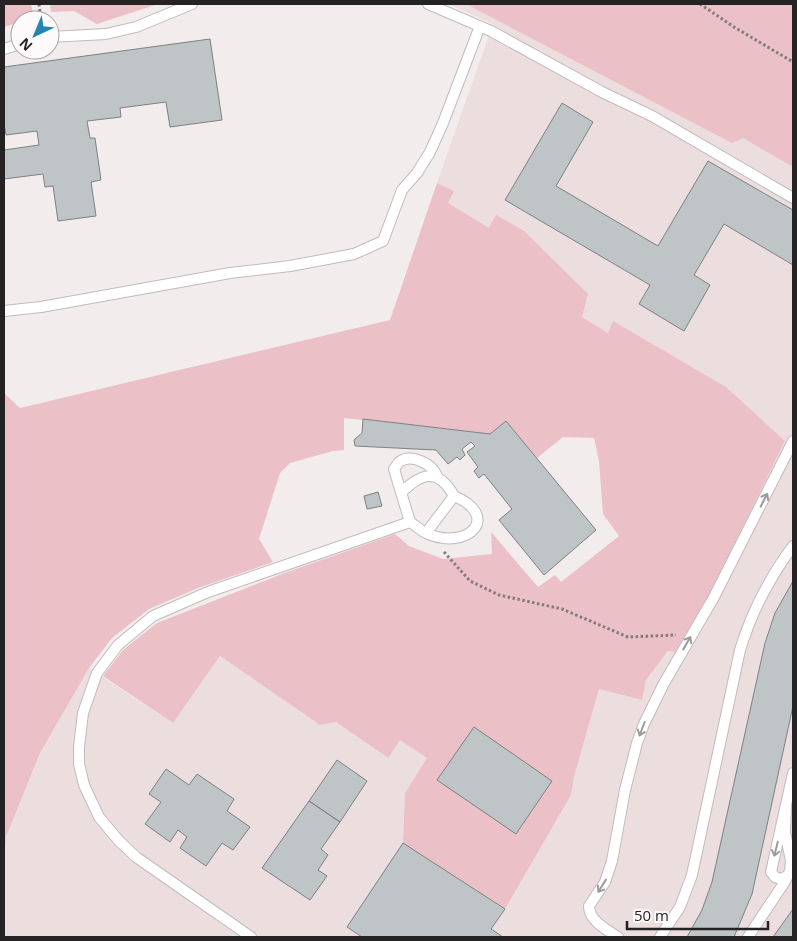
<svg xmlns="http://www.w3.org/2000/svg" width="797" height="941" font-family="'Open Sans',sans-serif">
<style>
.built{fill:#ecdddf}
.green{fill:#ecc0c7}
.building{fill:#bfc4c6;stroke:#7d8184}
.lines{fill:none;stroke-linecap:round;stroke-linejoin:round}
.service-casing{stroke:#c1bbbc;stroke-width:12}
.path{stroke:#817d7d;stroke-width:3;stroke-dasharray:2.5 2.5;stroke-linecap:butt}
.service{stroke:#fff;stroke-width:10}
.oneway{stroke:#9d9c9c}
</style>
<rect width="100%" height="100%" fill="#f2ecec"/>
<!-- built -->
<path class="built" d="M 449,4 L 793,4 L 793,937 L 4,937 L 4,861 L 6,837 L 40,753 L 89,668 L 173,723 L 220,656 L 320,725 L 336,722 L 387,758 L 400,740 L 427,758 L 405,793 L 403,843 L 505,908 L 571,795 L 574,777 L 599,689 L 642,700 L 646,680 L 668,651 L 675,652 L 709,596 L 785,441 L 614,322 L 608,333 L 582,317 L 489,229 L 448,203 L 454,191 L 437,183 L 493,24 Z"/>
<!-- green -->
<path class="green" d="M 4,4 L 31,4 L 34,19 L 20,20 L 20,22 L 4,27 Z
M 50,4 L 158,4 L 97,24 L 74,11 L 51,12 Z
M 466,4 L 793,4 L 793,167 L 743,138 L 732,143 Z
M 437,183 L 454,191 L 448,203 L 489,228 L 496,215 L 524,231 L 588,294 L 582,317 L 608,333 L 613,321 L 726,387 L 785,441 L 709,596 L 675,652 L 668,651 L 646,680 L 642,700 L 599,689 L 574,777 L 571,795 L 505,909 L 403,843 L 405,793 L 427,758 L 400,740 L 388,758 L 336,722 L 320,725 L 220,656 L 173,723 L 103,676 L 123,650 L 157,623 L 282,574 L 395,534 L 409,546 L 443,559 L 492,554 L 491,532 L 538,587 L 555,575 L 561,582 L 619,536 L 603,514 L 599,461 L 594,438 L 563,437 L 537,458 L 506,421 L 490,434 L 344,418 L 344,450 L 333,451 L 290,463 L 280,473 L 259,539 L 273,562 L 198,588 L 149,609 L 112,638 L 89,668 L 40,753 L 6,837 L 4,861 L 4,393 L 20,408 L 390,320 Z"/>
<!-- building -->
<path class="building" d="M 210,39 L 222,120 L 170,127 L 166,102 L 120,108 L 121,117 L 87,121 L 90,138 L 95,138 L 101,180 L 91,182 L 96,216 L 58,221 L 53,186 L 45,187 L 43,174 L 4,179 L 4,150 L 39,145 L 37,131 L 6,135 L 4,124 L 4,67 Z
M 562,103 L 593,122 L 556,186 L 658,246 L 708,161 L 793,210 L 793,265 L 724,224 L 694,275 L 710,285 L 684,331 L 639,304 L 650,285 L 505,200 Z
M 363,419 L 490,434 L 506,421 L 596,530 L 544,575 L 499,520 L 512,509 L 484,474 L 479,478 L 474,471 L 478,467 L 467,452 L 475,446 L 471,442 L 462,449 L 465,455 L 460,460 L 457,457 L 448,464 L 436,450 L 355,446 L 354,440 L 362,433 Z
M 378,492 L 382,506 L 367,509 L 364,496 Z
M 793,581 L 793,706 L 752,894 L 734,937 L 687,937 L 702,910 L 712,882 L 765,643 L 775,613 Z
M 474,727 L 552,781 L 516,834 L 437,780 Z
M 337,760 L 367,781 L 340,822 L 309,801 Z
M 166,769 L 189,785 L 197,774 L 234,799 L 227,811 L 250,827 L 233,850 L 222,843 L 206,866 L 180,848 L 187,837 L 178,830 L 170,842 L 145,824 L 161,802 L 149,794 Z
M 309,801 L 340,822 L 321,849 L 328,855 L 318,870 L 327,876 L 310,900 L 262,868 Z
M 403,843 L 505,909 L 491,929 L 503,937 L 362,937 L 347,927 Z
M 793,909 L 793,937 L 773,937 Z"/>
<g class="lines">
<!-- service casing -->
<g class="service-casing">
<path id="service" d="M 428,4 L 491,31 L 602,92 L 652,116 L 793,198
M 50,37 L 106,34 L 136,27 L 192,4
M 4,49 L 20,44
M 4,311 L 41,307 L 230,273 L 290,266 L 354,254 L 383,241 L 402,190 L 417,173 L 430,152 L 443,123 L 480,26
M 401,493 C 422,472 438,468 454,496 L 426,533
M 410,522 L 394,469 C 396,467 397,464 399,462 C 412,453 432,464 437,476
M 787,876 L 781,879 L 775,877 L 771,872 L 793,773
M 251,937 L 136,857 L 119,841 L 99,817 L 84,785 L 79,764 L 79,747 L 83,713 L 97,673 L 118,645 L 153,616 L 208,592 L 410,522 C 415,525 420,530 426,533 C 468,552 502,516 454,496
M 618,937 C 607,930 589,921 589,906 L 605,882 L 612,861 L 625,790 L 637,743 L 644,724 L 663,685 L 714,597 L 793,441
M 660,937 L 680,907 L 692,875 L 740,650 C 752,611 769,578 793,546
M 748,937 L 784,883 L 790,871 L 791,861 L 785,832 L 786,807"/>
</g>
<!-- path -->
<path class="path" d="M 39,4 L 41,20
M 700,4 L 734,27 L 793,62
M 444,552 L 470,581 L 499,595 L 562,609 L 628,637 L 676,635"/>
<!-- service -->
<use href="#service" class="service"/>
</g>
<!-- one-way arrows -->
<defs><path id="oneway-shaft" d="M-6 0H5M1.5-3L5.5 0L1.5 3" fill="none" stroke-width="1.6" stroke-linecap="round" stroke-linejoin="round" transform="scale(1.25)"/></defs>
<g class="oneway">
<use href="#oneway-shaft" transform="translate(764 500) rotate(-63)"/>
<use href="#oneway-shaft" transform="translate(687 643) rotate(-60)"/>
<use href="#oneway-shaft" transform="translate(642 729) rotate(111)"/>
<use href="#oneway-shaft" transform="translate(776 849) rotate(104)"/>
<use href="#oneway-shaft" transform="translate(602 886) rotate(122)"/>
</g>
<!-- border -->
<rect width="797" height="941" fill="none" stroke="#252223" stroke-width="10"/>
<!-- north arrow -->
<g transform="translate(35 35) rotate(224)"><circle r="24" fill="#fef9fa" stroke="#a7a3a4"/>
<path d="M0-4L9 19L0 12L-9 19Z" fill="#2485b0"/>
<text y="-8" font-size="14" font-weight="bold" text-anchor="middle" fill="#252223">N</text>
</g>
<!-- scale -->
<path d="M627 921v8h141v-8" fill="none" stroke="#252223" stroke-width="2.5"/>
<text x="634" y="921" font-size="15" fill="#252223" stroke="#fef9fa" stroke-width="4" paint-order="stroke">50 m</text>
</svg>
